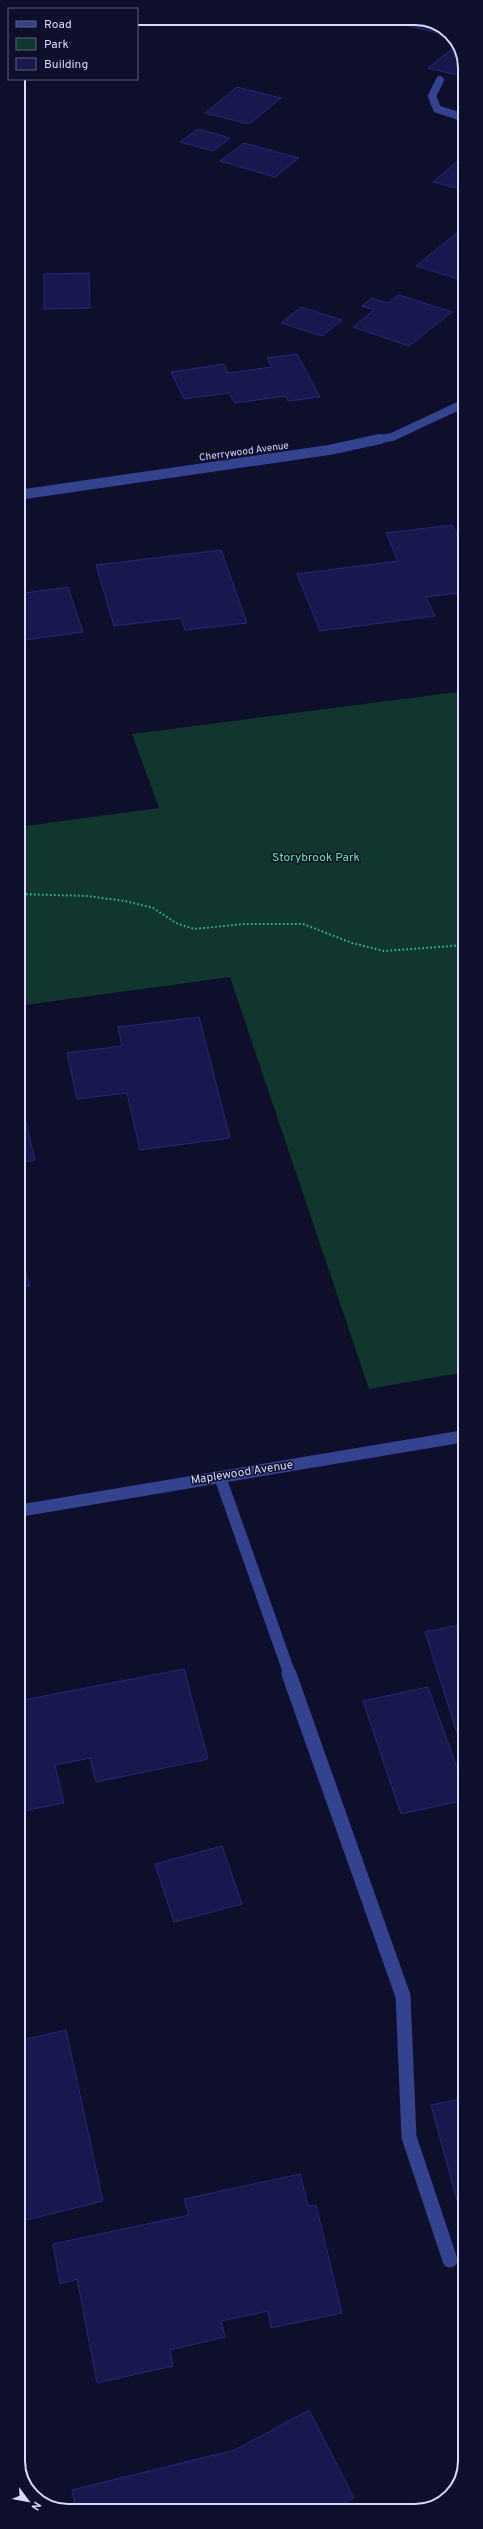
<svg xmlns="http://www.w3.org/2000/svg" width="483" height="2529" font-family="Overpass,sans-serif">
<style>
.green{fill:#10362d}
.building{fill:#18184e;stroke:#27277d}
.lines{fill:none;stroke-linecap:round;stroke-linejoin:round}
.path{stroke:#22c99d;stroke-width:2;stroke-dasharray:1.5 2.5;stroke-linecap:butt}
.minor-far3{stroke:#34438f;stroke-width:8}
.minor-far2{stroke:#34438f;stroke-width:10}
.minor-far1{stroke:#34438f;stroke-width:12}
.minor{stroke:#34438f;stroke-width:15}
.labels{text-anchor:middle;dominant-baseline:central;stroke-width:3;stroke-linejoin:round;paint-order:stroke}
.far-street-label{font-size:10px;fill:#d8dbff;stroke:#0e0f2b}
.park-label{font-size:12px;fill:#56eda9;stroke:#0e0f2b}
.street-label{font-size:12px;fill:#d8dbff;stroke:#0e0f2b}
.rim{fill:none;stroke:#d8dbff;stroke-width:2}
</style>
<rect width="100%" height="100%" fill="#0e0f2b"/>
<!-- green -->
<path class="green" d="M 465,691 L 465,1372 L 369,1389 L 230,977 L 18,1006 L 18,827 L 159,808 L 132,734 Z"/>
<!-- building -->
<path class="building" d="M 410,18 L 421,18 L 450,33 L 452,37 L 402,24 Z
M 452,49 L 459,51 L 465,62 L 465,77 L 428,68 Z
M 237,87 L 281,98 L 249,124 L 205,113 Z
M 198,129 L 230,138 L 213,151 L 180,142 Z
M 244,143 L 299,158 L 275,177 L 220,161 Z
M 465,155 L 465,190 L 433,182 Z
M 465,226 L 465,281 L 416,266 Z
M 89,273 L 90,308 L 44,309 L 44,274 Z
M 399,295 L 452,312 L 409,346 L 353,327 L 374,310 L 362,306 L 372,298 L 387,303 Z
M 301,307 L 342,320 L 322,336 L 281,323 Z
M 297,354 L 320,397 L 288,401 L 286,396 L 235,403 L 229,393 L 184,399 L 171,372 L 224,364 L 228,373 L 272,367 L 267,358 Z
M 452,525 L 465,550 L 465,592 L 426,597 L 435,616 L 320,631 L 297,574 L 398,561 L 386,533 Z
M 221,550 L 247,623 L 185,630 L 181,618 L 114,626 L 96,565 Z
M 68,587 L 83,632 L 18,641 L 18,594 Z
M 199,1017 L 230,1138 L 140,1150 L 127,1093 L 77,1099 L 67,1053 L 122,1046 L 118,1027 Z
M 25,1118 L 35,1160 L 18,1163 L 18,1119 Z
M 18,1247 L 30,1286 L 18,1288 Z
M 465,1624 L 465,1731 L 457,1733 L 425,1632 Z
M 184,1669 L 208,1759 L 96,1782 L 90,1758 L 55,1765 L 64,1803 L 18,1812 L 18,1701 Z
M 428,1687 L 465,1790 L 465,1800 L 401,1814 L 363,1701 Z
M 222,1846 L 242,1904 L 174,1922 L 155,1864 Z
M 66,2030 L 103,2201 L 18,2222 L 18,2041 Z
M 465,2098 L 465,2198 L 457,2200 L 431,2105 Z
M 300,2174 L 308,2206 L 316,2205 L 342,2313 L 271,2328 L 268,2311 L 221,2321 L 225,2337 L 170,2350 L 173,2366 L 97,2383 L 77,2279 L 60,2284 L 53,2244 L 189,2215 L 184,2199 Z
M 309,2410 L 354,2498 L 329,2511 L 76,2511 L 72,2490 L 235,2450 Z"/>
<g class="lines">
<!-- path -->
<path class="path" d="M 18,894 L 87,896 L 125,901 L 153,908 L 176,923 L 194,929 L 244,924 L 303,924 L 352,943 L 384,951 L 465,945"/>
<!-- minor-far3 -->
<path class="minor-far3" d="M 440,80 L 432,96 L 437,109 L 465,118
M 375,440 L 392,437 L 465,403"/>
<!-- minor-far2 -->
<path class="minor-far2" d="M 18,495 L 329,450 L 380,439"/>
<!-- minor-far1 -->
<path class="minor-far1" d="M 220,1477 L 290,1675
M 18,1511 L 465,1436"/>
<!-- minor -->
<path class="minor" d="M 289,1674 L 403,1996 L 409,2137 L 450,2260"/>
</g>
<g class="labels">
<!-- far-street labels -->
<g class="far-street-label">
<text transform="translate(244 452) rotate(-8)">Cherrywood Avenue</text>
</g>
<!-- park labels -->
<g class="park-label">
<text x="316" y="858">Storybrook Park</text>
</g>
<!-- street labels -->
<g class="street-label">
<text transform="translate(242 1473) rotate(-9)">Maplewood Avenue</text>
</g>
</g>
<!-- crop -->
<path d="M0 0H483V2529H0ZM68 25H415A43 43 0 0 1 458 68V2461A43 43 0 0 1 415 2504H68A43 43 0 0 1 25 2461V68A43 43 0 0 1 68 25Z" fill="#0e0f2b" fill-rule="evenodd"/>
<path class="rim" d="M68 25H415A43 43 0 0 1 458 68V2461A43 43 0 0 1 415 2504H68A43 43 0 0 1 25 2461V68A43 43 0 0 1 68 25Z"/>
<!-- legend -->
<rect x="8" y="8" width="130" height="72" fill="#0e0f2b" stroke="#5f6180"/>
<rect x="16" y="21" width="20" height="6" fill="#34438f" stroke="#5f6180"/>
<text x="44" y="28" font-size="12" fill="#d8dbff">Road</text>
<rect x="16" y="38" width="20" height="12" fill="#10362d" stroke="#5f6180"/>
<text x="44" y="48" font-size="12" fill="#d8dbff">Park</text>
<rect x="16" y="58" width="20" height="12" fill="#18184e" stroke="#5f6180"/>
<text x="44" y="68" font-size="12" fill="#d8dbff">Building</text>
<!-- north arrow -->
<g transform="translate(28 2501) rotate(122)" stroke="#0e0f2b" stroke-width="3" paint-order="stroke">
<path d="M0-3L7 15L0 10L-7 15Z" fill="#d8dbff"/>
<text y="-6" font-size="11" font-weight="bold" text-anchor="middle" fill="#d8dbff">N</text>
</g>
</svg>
